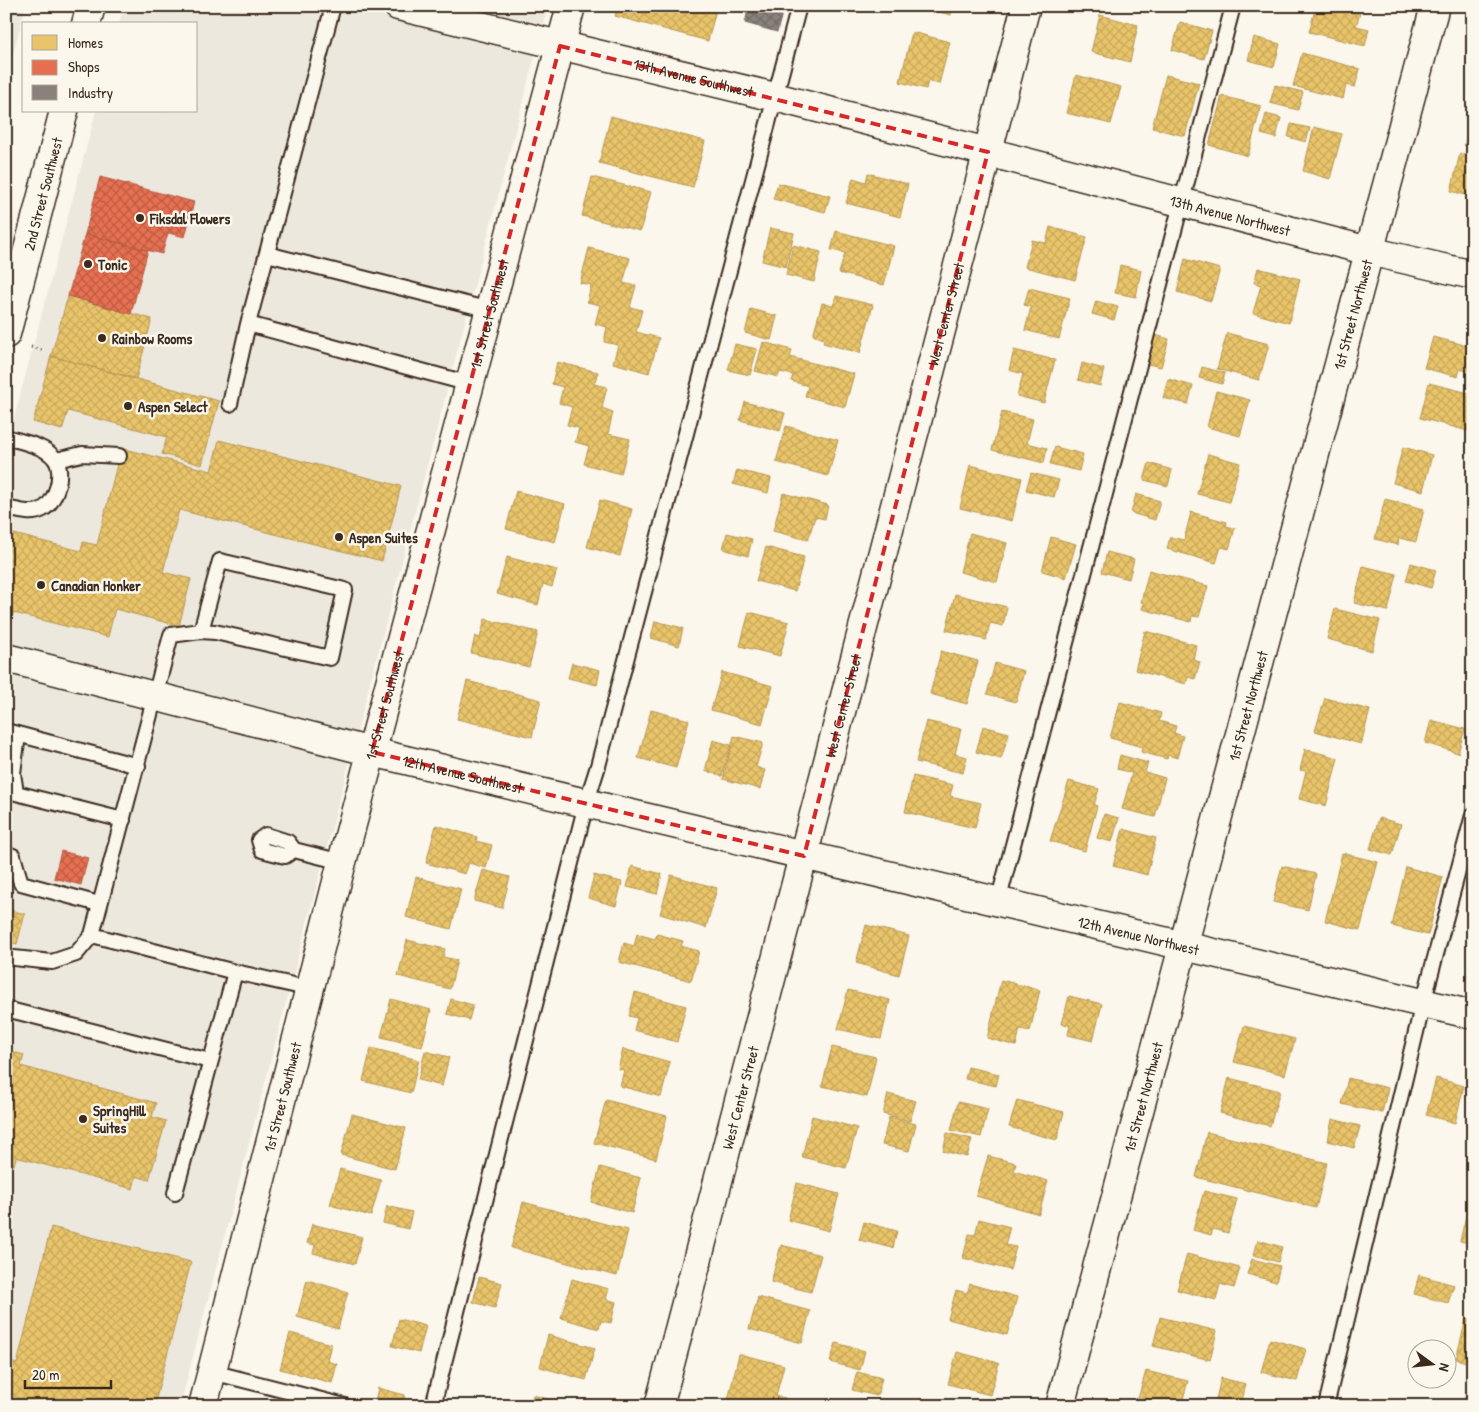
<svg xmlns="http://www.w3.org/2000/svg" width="1479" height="1412" font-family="'Patrick Hand',sans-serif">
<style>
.built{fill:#ede8dd}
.homes{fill:url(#homes-cross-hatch);stroke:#b59653}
.shops{fill:url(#shops-cross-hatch);stroke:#b35a42}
.industry{fill:url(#industry-cross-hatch);stroke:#726760}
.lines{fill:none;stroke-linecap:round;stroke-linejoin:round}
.lane-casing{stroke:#3b2a1e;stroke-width:18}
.street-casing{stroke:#3b2a1e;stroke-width:31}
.secondary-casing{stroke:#3b2a1e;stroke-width:31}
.primary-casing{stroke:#3b2a1e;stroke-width:31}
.path{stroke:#3b2a1e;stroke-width:3;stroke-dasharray:1 4;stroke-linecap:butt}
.lane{stroke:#fbf7ec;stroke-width:14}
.street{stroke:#fbf7ec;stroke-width:28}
.secondary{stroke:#fbf7ec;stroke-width:28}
.primary{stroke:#fbf7ec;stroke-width:28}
.marked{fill:none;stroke:#d62828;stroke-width:4;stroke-dasharray:10 6;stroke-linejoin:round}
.poi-dot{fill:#3b2a1e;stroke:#fbf7ec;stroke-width:2}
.labels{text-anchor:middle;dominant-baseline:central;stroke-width:5;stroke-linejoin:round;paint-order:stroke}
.street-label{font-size:15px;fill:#3b2a1e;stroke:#fbf7ec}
.poi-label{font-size:15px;font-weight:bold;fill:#3b2a1e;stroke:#fbf7ec;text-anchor:start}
</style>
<defs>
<pattern id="homes-cross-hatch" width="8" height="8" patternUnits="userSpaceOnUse" patternTransform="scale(1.25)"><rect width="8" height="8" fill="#e9c46a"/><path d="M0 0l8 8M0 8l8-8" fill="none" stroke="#c9a95b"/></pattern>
<pattern id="shops-cross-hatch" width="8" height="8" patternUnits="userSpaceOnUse" patternTransform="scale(1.25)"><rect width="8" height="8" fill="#e76f51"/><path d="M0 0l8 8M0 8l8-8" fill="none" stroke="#bc5b43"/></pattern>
<pattern id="industry-cross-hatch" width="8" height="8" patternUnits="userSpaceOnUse" patternTransform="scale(1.25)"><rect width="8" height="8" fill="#8a817c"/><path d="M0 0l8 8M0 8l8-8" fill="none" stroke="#726a65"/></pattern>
</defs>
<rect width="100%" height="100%" fill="#fbf7ec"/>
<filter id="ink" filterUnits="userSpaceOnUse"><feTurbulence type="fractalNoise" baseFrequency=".02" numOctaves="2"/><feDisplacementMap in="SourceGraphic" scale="10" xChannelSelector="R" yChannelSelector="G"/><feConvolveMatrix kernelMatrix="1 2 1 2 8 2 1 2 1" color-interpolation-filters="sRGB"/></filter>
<g filter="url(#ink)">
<!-- built -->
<path class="built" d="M 6,6 L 26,6 L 6,81 Z
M 124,6 L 548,6 L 180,1406 L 6,1406 L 6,448 L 96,111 L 196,111 L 196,24 L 119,24 Z"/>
<!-- homes -->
<path class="homes" d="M 618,6 L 717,6 L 708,41 L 615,16 Z
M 915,6 L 953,6 L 951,15 Z
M 1316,6 L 1334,6 L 1360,13 L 1356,26 L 1369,29 L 1365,46 L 1309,32 Z
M 1100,15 L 1138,25 L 1130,62 L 1091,52 Z
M 1180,22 L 1212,31 L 1204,59 L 1172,50 Z
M 912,32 L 950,42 L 939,84 L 928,81 L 926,89 L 900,82 Z
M 1254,37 L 1280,44 L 1274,67 L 1248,60 Z
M 1302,53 L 1360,69 L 1355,87 L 1346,85 L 1343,99 L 1293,86 Z
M 1076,75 L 1121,87 L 1111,124 L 1066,113 Z
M 1166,75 L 1199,83 L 1185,136 L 1152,128 Z
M 1275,85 L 1303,92 L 1298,110 L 1270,103 Z
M 1222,96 L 1261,106 L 1248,156 L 1209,145 Z
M 1266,114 L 1281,118 L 1276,138 L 1261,134 Z
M 611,116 L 705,141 L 693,187 L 599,163 Z
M 1470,122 L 1473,122 L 1473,148 L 1464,145 Z
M 1291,124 L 1310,128 L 1306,142 L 1288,137 Z
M 1314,127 L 1342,134 L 1330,179 L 1303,171 Z
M 1460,153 L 1473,156 L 1473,197 L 1451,191 Z
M 868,173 L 908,184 L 900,217 L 846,203 L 853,178 L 866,182 Z
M 592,177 L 651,192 L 640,231 L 582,216 Z
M 778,183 L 830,196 L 825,212 L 773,199 Z
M 1050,227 L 1087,237 L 1075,280 L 1025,267 L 1032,240 L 1046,243 Z
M 770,228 L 794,233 L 786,267 L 762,261 Z
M 836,231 L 894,246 L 884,285 L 839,273 L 845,253 L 831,250 Z
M 793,245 L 821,252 L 814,282 L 786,275 Z
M 589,248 L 630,258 L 623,283 L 636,286 L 630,307 L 642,310 L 636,332 L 659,338 L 649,373 L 613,363 L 618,345 L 604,342 L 607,327 L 595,324 L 600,305 L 587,302 L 591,285 L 580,283 Z
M 1185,259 L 1220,269 L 1211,301 L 1177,292 Z
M 1120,265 L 1141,270 L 1136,297 L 1115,293 Z
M 1258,268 L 1300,279 L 1289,323 L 1253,313 L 1261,285 L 1254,283 Z
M 1029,288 L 1070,298 L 1059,339 L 1025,330 L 1031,307 L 1024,305 Z
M 68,296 L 152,319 L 136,379 L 51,356 Z
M 836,296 L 873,305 L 860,353 L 823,343 L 824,339 L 813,335 L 822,303 L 833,306 Z
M 1096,301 L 1118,307 L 1114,320 L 1092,314 Z
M 751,309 L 777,316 L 771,340 L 745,333 Z
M 1227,333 L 1269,344 L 1259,380 L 1217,369 Z
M 1155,335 L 1169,339 L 1161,367 L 1148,364 Z
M 1433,337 L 1473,347 L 1468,371 L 1460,369 L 1458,377 L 1424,368 Z
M 763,342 L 792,350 L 790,357 L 854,374 L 845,407 L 805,396 L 808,386 L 791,381 L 793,375 L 780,372 L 778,377 L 755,371 Z
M 735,344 L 757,349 L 750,375 L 728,370 Z
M 1014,350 L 1055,360 L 1044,403 L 1017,396 L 1023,374 L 1009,370 Z
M 51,356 L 219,401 L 202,465 L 162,454 L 167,437 L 68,411 L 62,430 L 33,422 Z
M 557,362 L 598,372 L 594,384 L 607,387 L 602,408 L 613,412 L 608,434 L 630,439 L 621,474 L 584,464 L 589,446 L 575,442 L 579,428 L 567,425 L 572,407 L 559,403 L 563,387 L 552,384 Z
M 1082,363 L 1104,369 L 1100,386 L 1078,380 Z
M 1202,367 L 1225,373 L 1222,384 L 1199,378 Z
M 1168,379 L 1193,386 L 1188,404 L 1163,398 Z
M 1429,383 L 1473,394 L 1473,413 L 1468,431 L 1420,418 Z
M 1216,391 L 1250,400 L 1240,436 L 1207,427 Z
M 745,402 L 785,413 L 780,431 L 740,420 Z
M 1002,412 L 1033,419 L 1027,443 L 1047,448 L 1044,463 L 992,450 Z
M 786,426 L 838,440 L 828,476 L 776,462 Z
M 219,440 L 401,486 L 382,561 L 179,510 L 163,572 L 191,579 L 179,626 L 115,609 L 108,637 L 6,611 L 6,550 L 10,533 L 81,551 L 83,542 L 97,545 L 121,448 L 211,471 Z
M 1055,447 L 1083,454 L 1079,471 L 1050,464 Z
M 1403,447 L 1432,455 L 1423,491 L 1393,483 Z
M 1208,454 L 1240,463 L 1229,502 L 1197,494 Z
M 1149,463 L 1172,470 L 1168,486 L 1144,480 Z
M 970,465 L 1022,478 L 1012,521 L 960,508 Z
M 737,470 L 771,478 L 768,493 L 733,484 Z
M 1031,473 L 1059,480 L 1054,497 L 1026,490 Z
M 516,491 L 565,504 L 555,542 L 506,529 Z
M 783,493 L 828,505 L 825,519 L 815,517 L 808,540 L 773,531 Z
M 1136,494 L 1160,501 L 1155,520 L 1131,513 Z
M 1385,499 L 1424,509 L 1416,542 L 1399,538 L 1398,545 L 1375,539 Z
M 600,500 L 632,509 L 620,556 L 587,547 Z
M 1191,512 L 1227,522 L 1226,526 L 1235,528 L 1229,549 L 1221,547 L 1216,563 L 1167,549 L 1170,537 L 1184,540 Z
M 727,533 L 752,539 L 748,556 L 723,549 Z
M 970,533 L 1007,543 L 997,582 L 960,572 Z
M 1051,537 L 1076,544 L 1066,578 L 1042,571 Z
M 766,547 L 804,557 L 795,591 L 756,581 Z
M 1107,552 L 1134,559 L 1129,579 L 1102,572 Z
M 507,557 L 557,570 L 552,587 L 543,584 L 538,605 L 497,594 Z
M 1411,563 L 1436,570 L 1431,588 L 1406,581 Z
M 1363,566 L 1397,574 L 1388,611 L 1354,603 Z
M 1149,570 L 1208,586 L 1199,617 L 1192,616 L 1191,622 L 1142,609 L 1144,603 L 1141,602 Z
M 955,594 L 1007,607 L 1003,626 L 990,623 L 986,640 L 946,630 Z
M 1335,609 L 1380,620 L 1372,651 L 1327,639 Z
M 749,612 L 789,622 L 780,656 L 740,646 Z
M 485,619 L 538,632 L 529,667 L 471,653 L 475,636 L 480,638 Z
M 655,621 L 683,628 L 679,646 L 651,638 Z
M 1145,631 L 1196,645 L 1193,660 L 1200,662 L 1195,679 L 1188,677 L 1186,684 L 1135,670 Z
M 941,651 L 978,661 L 967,704 L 930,694 Z
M 572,663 L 600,670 L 597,685 L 568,678 Z
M 995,663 L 1024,671 L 1016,702 L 987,694 Z
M 722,672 L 773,686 L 762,724 L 711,710 Z
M 467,681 L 541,700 L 532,737 L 457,719 Z
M 1325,698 L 1370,710 L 1361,744 L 1315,731 Z
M 1120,702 L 1161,713 L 1159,721 L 1176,726 L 1174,733 L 1183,736 L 1177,758 L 1168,755 L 1167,759 L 1141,752 L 1142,747 L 1110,738 Z
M 651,710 L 689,720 L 676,768 L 638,758 Z
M 1431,720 L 1465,729 L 1458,753 L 1425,743 Z
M 926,721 L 961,729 L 955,754 L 967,757 L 963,773 L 916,762 Z
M 983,726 L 1009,733 L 1001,759 L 976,752 Z
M 734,736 L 763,743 L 756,767 L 765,770 L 760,789 L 723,779 Z
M 713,740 L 731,745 L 722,776 L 705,771 Z
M 1305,749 L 1338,758 L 1326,806 L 1299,799 L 1306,771 L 1300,770 Z
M 1120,755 L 1148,763 L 1145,772 L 1165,778 L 1155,817 L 1122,809 L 1132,773 L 1117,769 Z
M 913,776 L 953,785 L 950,796 L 981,803 L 975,828 L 905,812 Z
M 1069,781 L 1099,789 L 1094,805 L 1097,806 L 1085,851 L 1050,841 Z
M 1104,814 L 1119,818 L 1112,842 L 1097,838 Z
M 1379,818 L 1401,824 L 1392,855 L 1370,849 Z
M 436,825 L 477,837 L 476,841 L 492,845 L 486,868 L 469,863 L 465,874 L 426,863 Z
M 1123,829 L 1156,838 L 1147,875 L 1113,866 Z
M 1342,853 L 1378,862 L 1360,930 L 1325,921 Z
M 632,866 L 662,874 L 657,894 L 627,887 Z
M 1282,866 L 1316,874 L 1308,910 L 1273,902 Z
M 1406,867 L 1443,877 L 1428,935 L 1392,926 Z
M 483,870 L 510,877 L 502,908 L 474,901 Z
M 594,875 L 622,882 L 616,906 L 588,898 Z
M 671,875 L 717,888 L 706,928 L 660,914 Z
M 416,877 L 461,889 L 451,929 L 406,917 Z
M 6,909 L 25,914 L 17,944 L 6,941 Z
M 1473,913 L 1473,936 L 1467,935 Z
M 866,925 L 909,936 L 899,975 L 856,963 Z
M 637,934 L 655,939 L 657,934 L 683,941 L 681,946 L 699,951 L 691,981 L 619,962 L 624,943 L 634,946 Z
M 407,940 L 445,949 L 443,957 L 457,960 L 450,989 L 398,976 Z
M 1001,980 L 1040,990 L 1030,1031 L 1020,1029 L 1016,1046 L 987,1038 Z
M 848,990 L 890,1000 L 881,1039 L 838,1029 Z
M 635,992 L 686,1006 L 677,1042 L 634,1030 L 637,1018 L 629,1016 Z
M 1069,996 L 1102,1004 L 1093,1041 L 1068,1035 L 1070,1025 L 1062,1024 Z
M 391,999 L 431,1010 L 422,1047 L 381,1037 Z
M 451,999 L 473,1005 L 469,1020 L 447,1014 Z
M 1244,1026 L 1295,1039 L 1285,1075 L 1234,1062 Z
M 832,1047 L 876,1057 L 867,1097 L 822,1086 Z
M 371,1048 L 419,1060 L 411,1093 L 363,1081 Z
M 623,1049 L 670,1062 L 661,1097 L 620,1086 L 624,1070 L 618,1069 Z
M 6,1050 L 24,1055 L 21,1066 L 156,1103 L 152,1117 L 166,1121 L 149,1180 L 136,1176 L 133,1189 L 16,1157 L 14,1165 L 6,1163 Z
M 425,1051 L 449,1057 L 442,1086 L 418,1080 Z
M 968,1067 L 999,1074 L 996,1086 L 965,1079 Z
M 1229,1078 L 1280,1091 L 1270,1126 L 1220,1113 Z
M 1348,1078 L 1388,1088 L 1382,1113 L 1342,1104 Z
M 1436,1078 L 1464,1086 L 1455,1123 L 1426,1115 Z
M 888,1094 L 916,1101 L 910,1121 L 883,1114 Z
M 606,1100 L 667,1116 L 656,1159 L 594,1143 Z
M 1017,1100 L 1064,1112 L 1057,1140 L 1009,1127 Z
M 958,1102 L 988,1109 L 981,1137 L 951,1130 Z
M 352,1114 L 406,1128 L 395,1169 L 341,1155 Z
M 812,1116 L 857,1128 L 846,1168 L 802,1157 Z
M 889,1117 L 916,1124 L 909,1151 L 882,1145 Z
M 1332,1119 L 1360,1126 L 1354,1148 L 1328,1141 Z
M 1207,1132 L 1327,1163 L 1316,1208 L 1196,1177 Z
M 947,1133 L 972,1139 L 967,1157 L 943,1151 Z
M 988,1156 L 1016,1163 L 1014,1171 L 1048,1181 L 1039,1214 L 976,1196 Z
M 600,1167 L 641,1178 L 632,1213 L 591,1202 Z
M 340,1169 L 381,1180 L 371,1216 L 330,1205 Z
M 797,1183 L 839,1194 L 829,1231 L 788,1220 Z
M 1204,1191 L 1237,1199 L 1228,1233 L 1213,1229 L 1211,1235 L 1193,1230 Z
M 523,1202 L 628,1230 L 617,1276 L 511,1248 Z
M 387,1206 L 412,1212 L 408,1229 L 383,1223 Z
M 1466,1215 L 1473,1217 L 1473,1244 L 1460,1241 Z
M 979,1219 L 1010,1227 L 1005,1245 L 1016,1247 L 1010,1270 L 963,1258 L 969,1234 L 975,1235 Z
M 864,1222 L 897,1231 L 893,1248 L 859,1240 Z
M 312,1224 L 362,1237 L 355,1264 L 313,1253 L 315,1245 L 307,1243 Z
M 51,1227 L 191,1262 L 154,1406 L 6,1406 L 6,1361 L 17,1364 Z
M 1258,1240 L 1282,1247 L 1278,1262 L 1254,1255 Z
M 781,1245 L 821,1255 L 811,1292 L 771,1282 Z
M 1187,1254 L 1240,1268 L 1234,1288 L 1220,1284 L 1216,1300 L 1177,1290 Z
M 1252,1259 L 1280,1266 L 1276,1282 L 1247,1274 Z
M 1419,1275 L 1454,1285 L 1448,1303 L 1414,1294 Z
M 479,1277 L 502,1283 L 495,1308 L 473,1302 Z
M 572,1279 L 609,1289 L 606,1299 L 616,1302 L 611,1323 L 601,1321 L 599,1329 L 561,1318 Z
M 307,1280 L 348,1292 L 338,1329 L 297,1317 Z
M 970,1284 L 1017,1297 L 1007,1335 L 948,1319 L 956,1290 L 967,1293 Z
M 758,1297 L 810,1311 L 802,1343 L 749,1329 Z
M 1160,1317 L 1217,1331 L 1210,1360 L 1153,1346 Z
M 399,1319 L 426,1326 L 419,1353 L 392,1346 Z
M 1466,1319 L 1473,1321 L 1473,1364 L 1456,1359 Z
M 290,1333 L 331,1344 L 327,1361 L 337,1364 L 332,1383 L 280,1369 Z
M 548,1335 L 595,1348 L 586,1380 L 540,1367 Z
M 1270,1339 L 1306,1349 L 1297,1381 L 1261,1372 Z
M 836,1343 L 865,1351 L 860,1370 L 830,1362 Z
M 957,1352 L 999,1363 L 990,1395 L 948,1384 Z
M 739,1354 L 784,1365 L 776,1396 L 785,1398 L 783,1406 L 749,1406 L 728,1400 Z
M 1146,1371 L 1188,1381 L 1181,1406 L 1151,1406 L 1137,1402 Z
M 857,1372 L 882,1378 L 877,1396 L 852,1390 Z
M 1221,1378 L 1246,1384 L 1241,1405 L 1216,1399 Z
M 1469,1384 L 1473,1385 L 1473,1406 L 1463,1406 Z
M 378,1388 L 405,1395 L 402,1406 L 374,1405 Z
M 533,1395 L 574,1406 L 530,1406 Z
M 1400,1400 L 1422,1406 L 1399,1406 Z"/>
<!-- shops -->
<path class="shops" d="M 100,177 L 194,202 L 185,237 L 168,233 L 162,254 L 85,234 Z
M 85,234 L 148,250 L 131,314 L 68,296 Z
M 61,851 L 88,858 L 81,885 L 54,878 Z"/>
<!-- industry -->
<path class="industry" d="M 749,6 L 784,6 L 777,32 L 745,23 Z"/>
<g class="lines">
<!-- lane casing -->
<g class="lane-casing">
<path id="lane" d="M 267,254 L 490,310
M 248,324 L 470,384
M 230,404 L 248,324 L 333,6
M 6,437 C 21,442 45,445 55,459 C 65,472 56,504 41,510 C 31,515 16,510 6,508
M 56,460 L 82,454 L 119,456
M 6,731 L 138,766
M 18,735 L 13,773 L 16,793 L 123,820
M 259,840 L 266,835 L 288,842 L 294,850 L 342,862
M 259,840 L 262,850 L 285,856 L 294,850
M 6,854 L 13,856 L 21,883 L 99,904
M 998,902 L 1233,6
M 14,958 L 52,962 L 76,954 L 92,935
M 235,972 L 311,989
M 6,1009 L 210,1061
M 175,1193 L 235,972 L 92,935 L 171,635 L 201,631 L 215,632 L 330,658 L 345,590 L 220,561 L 201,631
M 212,1372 L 345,1406
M 433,1406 L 586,804 L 598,766 L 799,6
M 1326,1406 L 1423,1003 L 1473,815"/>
</g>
<!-- street casing -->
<g class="street-casing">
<g id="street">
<path id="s1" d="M 398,6 L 775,97 L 1369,251 L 1473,275"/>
<path id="s2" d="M 6,658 L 372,752 L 1473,1015"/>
<path id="s3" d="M 203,1406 L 342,862 L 571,6"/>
<path id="s4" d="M 1060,1406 L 1435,6"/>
</g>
</g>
<!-- secondary casing -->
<g class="secondary-casing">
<g id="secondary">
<path id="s5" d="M 659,1406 L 1026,6"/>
</g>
</g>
<!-- primary casing -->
<g class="primary-casing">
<g id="primary">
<path d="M 86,24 L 91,6"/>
<path id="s6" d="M 6,334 L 64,111"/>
</g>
</g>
<!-- path -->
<path class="path" d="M 31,347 L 45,351"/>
<!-- lane -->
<use href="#lane" class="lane"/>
<!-- street -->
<use href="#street" class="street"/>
<!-- secondary -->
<use href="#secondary" class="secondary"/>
<!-- primary -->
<use href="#primary" class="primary"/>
</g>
</g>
<!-- marked area -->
<path class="marked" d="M 560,46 L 988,152 L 804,856 L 372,752 Z"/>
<!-- markers -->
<g class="poi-dot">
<circle cx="140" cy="218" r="5"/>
<circle cx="88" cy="264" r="5"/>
<circle cx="102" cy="338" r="5"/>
<circle cx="128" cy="406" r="5"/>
<circle cx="339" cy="537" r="5"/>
<circle cx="41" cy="585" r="5"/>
<circle cx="83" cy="1119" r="5"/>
</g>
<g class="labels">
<!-- street labels -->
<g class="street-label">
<text stroke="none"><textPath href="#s1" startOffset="304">13th Avenue Southwest</textPath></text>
<text stroke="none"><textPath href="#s6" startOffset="145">2nd Street Southwest</textPath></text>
<text stroke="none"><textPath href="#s1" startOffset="858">13th Avenue Northwest</textPath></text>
<text stroke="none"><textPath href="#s3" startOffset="1129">1st Street Southwest</textPath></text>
<text stroke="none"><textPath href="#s5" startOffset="1129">West Center Street</textPath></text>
<text stroke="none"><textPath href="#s4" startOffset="1130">1st Street Northwest</textPath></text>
<text stroke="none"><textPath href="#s3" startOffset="724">1st Street Southwest</textPath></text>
<text stroke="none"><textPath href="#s5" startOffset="724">West Center Street</textPath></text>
<text stroke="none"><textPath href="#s4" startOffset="725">1st Street Northwest</textPath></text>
<text stroke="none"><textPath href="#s2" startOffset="471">12th Avenue Southwest</textPath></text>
<text stroke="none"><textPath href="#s2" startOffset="1166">12th Avenue Northwest</textPath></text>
<text stroke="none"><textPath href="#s3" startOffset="319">1st Street Southwest</textPath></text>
<text stroke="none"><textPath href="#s4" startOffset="320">1st Street Northwest</textPath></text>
<text stroke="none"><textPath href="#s5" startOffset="319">West Center Street</textPath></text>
</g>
<!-- poi labels -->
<g class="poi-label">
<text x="150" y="218">Fiksdal Flowers</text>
<text x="98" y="264">Tonic</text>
<text x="112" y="338">Rainbow Rooms</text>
<text x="138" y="406">Aspen Select</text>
<text x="349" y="537">Aspen Suites</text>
<text x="51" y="585">Canadian Honker</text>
<text x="93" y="1110">SpringHill<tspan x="93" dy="17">Suites</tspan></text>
</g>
</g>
<!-- margin -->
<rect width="1479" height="1412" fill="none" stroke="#fbf7ec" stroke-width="25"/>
<rect x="12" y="12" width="1454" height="1387" fill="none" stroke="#3b2a1e" stroke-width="2" filter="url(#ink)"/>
<!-- legend -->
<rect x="22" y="22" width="175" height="90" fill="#fbf7ec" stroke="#aea59a"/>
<rect x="32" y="35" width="25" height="15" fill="#e9c46a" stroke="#aea59a"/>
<text x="68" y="48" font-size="15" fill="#3b2a1e">Homes</text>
<rect x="32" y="60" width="25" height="15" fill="#e76f51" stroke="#aea59a"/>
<text x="68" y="72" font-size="15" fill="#3b2a1e">Shops</text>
<rect x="32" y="85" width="25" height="15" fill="#8a817c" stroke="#aea59a"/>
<text x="68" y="98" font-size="15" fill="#3b2a1e">Industry</text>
<!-- north arrow -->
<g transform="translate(1432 1364) rotate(105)"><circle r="24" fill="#fbf7ec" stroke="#aea59a"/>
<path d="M0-4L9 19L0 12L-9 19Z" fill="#3b2a1e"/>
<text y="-8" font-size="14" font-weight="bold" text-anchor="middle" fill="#3b2a1e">N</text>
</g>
<!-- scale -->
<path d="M25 1380v8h86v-8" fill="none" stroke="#3b2a1e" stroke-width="2.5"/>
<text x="32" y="1380" font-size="15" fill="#3b2a1e" stroke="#fbf7ec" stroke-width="4" paint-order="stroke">20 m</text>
</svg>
